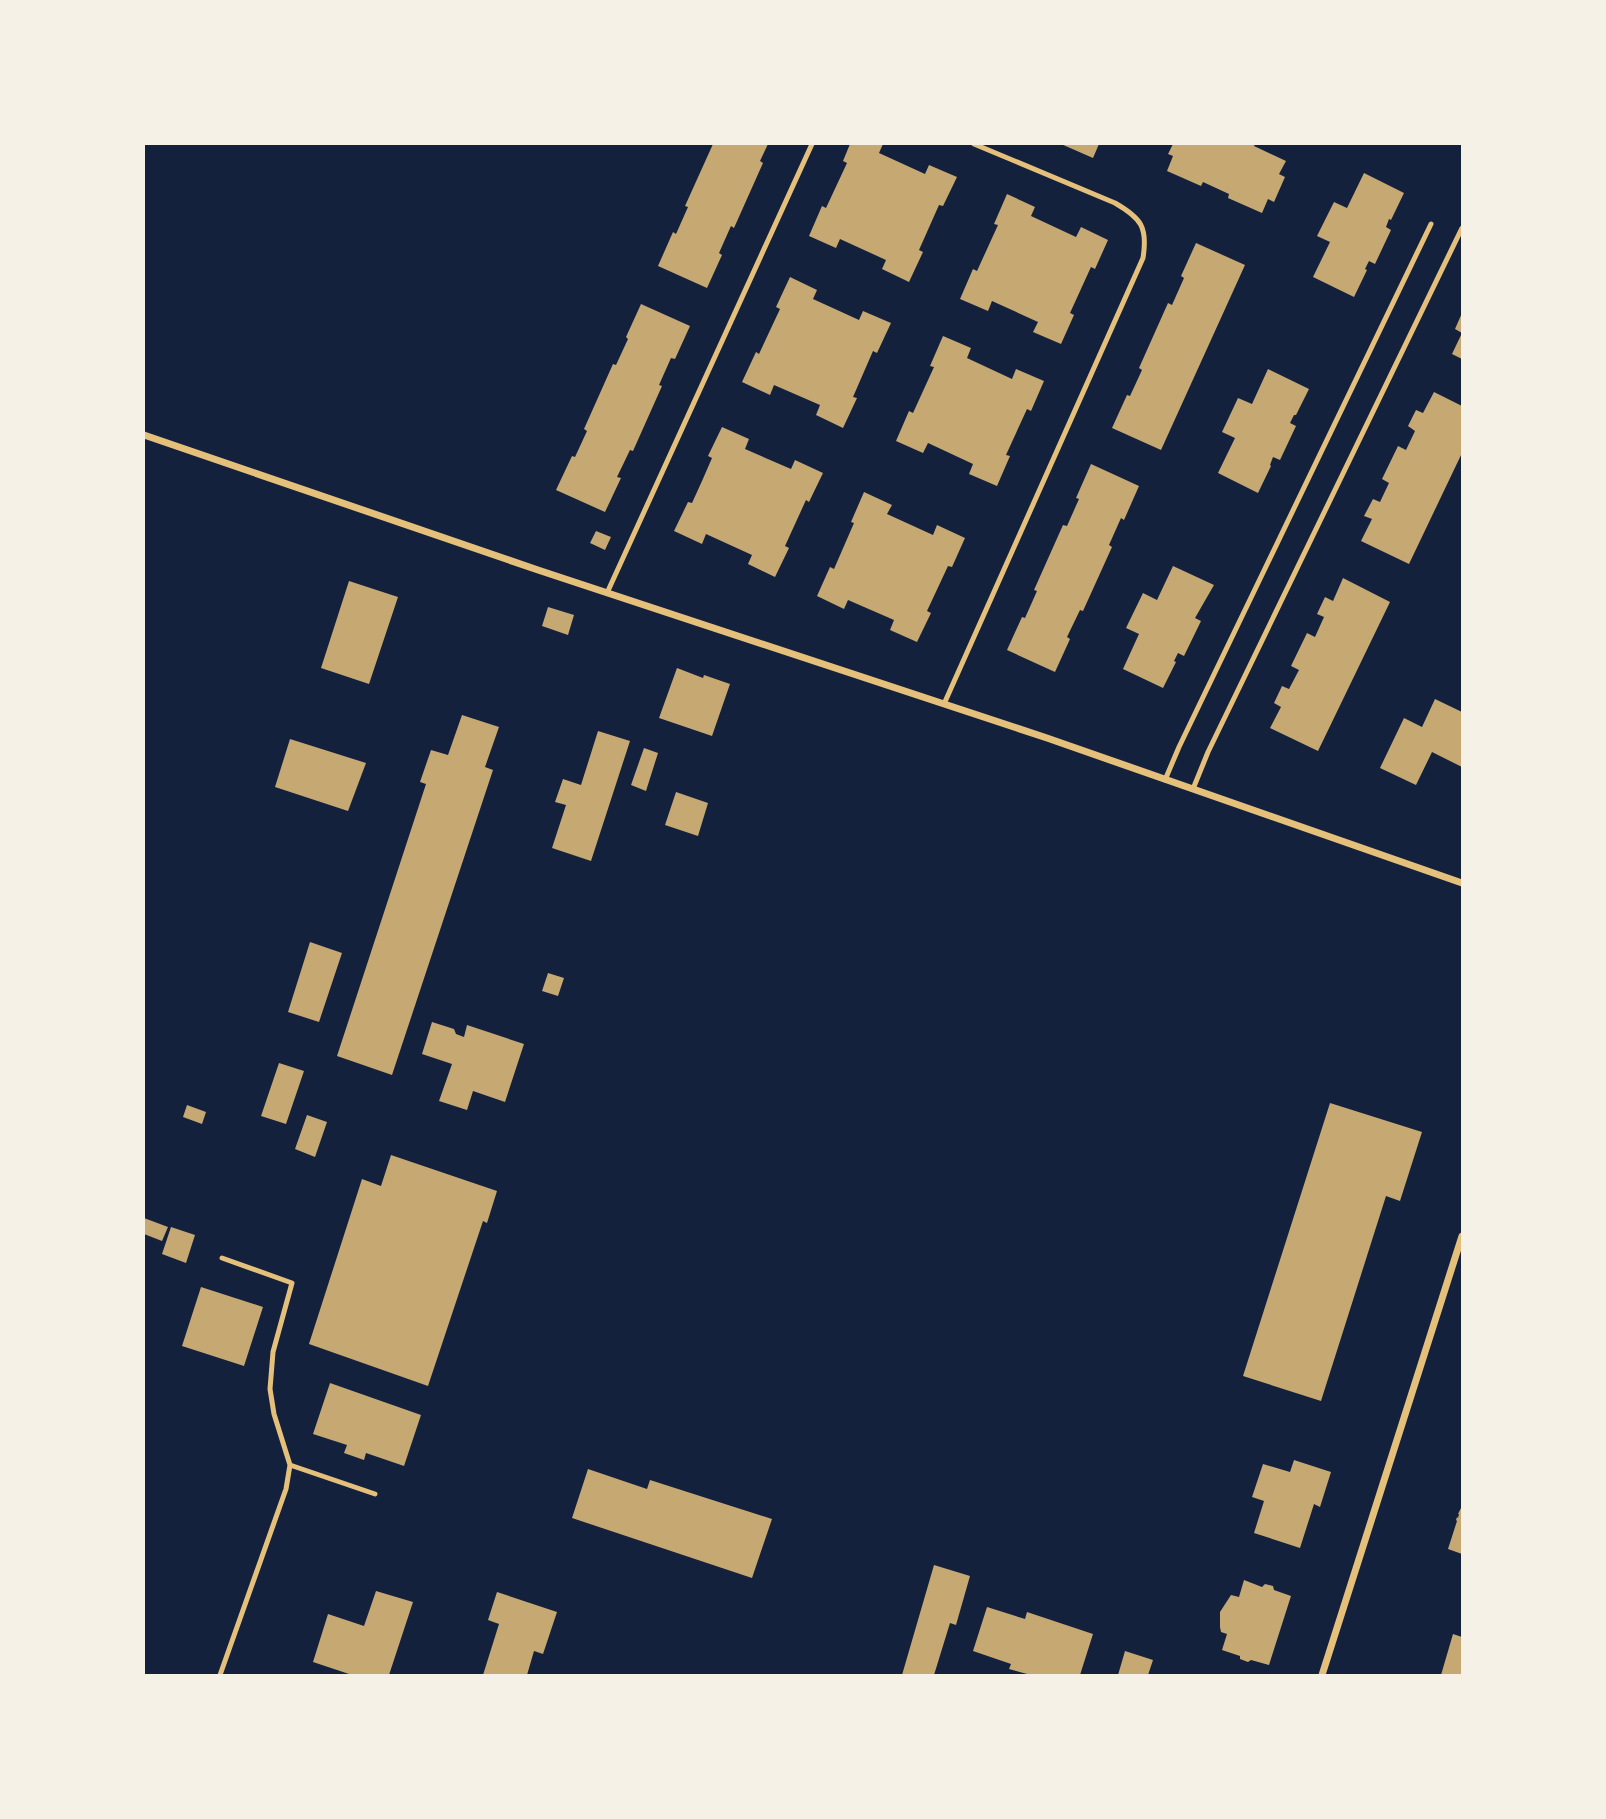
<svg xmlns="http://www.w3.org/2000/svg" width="1606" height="1819" font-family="Arial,sans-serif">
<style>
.building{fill:#c6a872}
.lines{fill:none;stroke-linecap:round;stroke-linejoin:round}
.service{stroke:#e5c07b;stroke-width:5}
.minor{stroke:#e5c07b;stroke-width:7}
</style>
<rect width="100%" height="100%" fill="#14213d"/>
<!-- building -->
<path class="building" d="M 713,144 L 768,144 L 760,161 L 763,163 L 734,228 L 731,226 L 719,253 L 722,255 L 707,288 L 658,266 L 673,232 L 676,234 L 688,207 L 685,206 Z
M 850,144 L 883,144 L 879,153 L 925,174 L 929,165 L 957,177 L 943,206 L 939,205 L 919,250 L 923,252 L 909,282 L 882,269 L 886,260 L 840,239 L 836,248 L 809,236 L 822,206 L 826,208 L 847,163 L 843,161 Z
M 1061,144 L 1099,144 L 1093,158 Z
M 1173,144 L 1255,144 L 1254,146 L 1286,161 L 1279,174 L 1285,177 L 1274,202 L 1268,199 L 1262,213 L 1228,198 L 1229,194 L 1203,182 L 1201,186 L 1167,171 L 1173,156 L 1168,154 Z
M 1364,173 L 1404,193 L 1391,220 L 1389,219 L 1386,227 L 1391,230 L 1375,264 L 1369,261 L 1365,269 L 1367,270 L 1354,297 L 1313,277 L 1330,242 L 1317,236 L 1334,202 L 1347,208 Z
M 1007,194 L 1035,207 L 1031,216 L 1076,237 L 1081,227 L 1108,240 L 1095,269 L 1091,267 L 1070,313 L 1074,315 L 1061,344 L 1033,332 L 1038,322 L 992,301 L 988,311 L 960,299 L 973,269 L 977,271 L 998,225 L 994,224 Z
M 1196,243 L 1245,265 L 1161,450 L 1112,428 L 1127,395 L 1130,396 L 1142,370 L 1139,368 L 1168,303 L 1172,305 L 1184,278 L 1181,276 Z
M 790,277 L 817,290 L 813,299 L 859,320 L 863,311 L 891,323 L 877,353 L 873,351 L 853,397 L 857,398 L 843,428 L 816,415 L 820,405 L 774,385 L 770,395 L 742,382 L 756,352 L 759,354 L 780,309 L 776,307 Z
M 641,304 L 690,326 L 675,359 L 671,358 L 659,385 L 662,386 L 633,451 L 630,450 L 617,477 L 621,478 L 605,512 L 556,490 L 572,456 L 575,457 L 587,431 L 584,429 L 613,364 L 616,365 L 628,339 L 626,337 Z
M 1462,313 L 1462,359 L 1452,354 L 1462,333 L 1455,329 Z
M 943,336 L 971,348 L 967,358 L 1012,379 L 1016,369 L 1044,381 L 1031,411 L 1027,409 L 1006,455 L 1010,456 L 997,486 L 969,474 L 973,464 L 928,443 L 923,453 L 896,441 L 909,411 L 913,413 L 934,367 L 930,366 Z
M 1268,369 L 1309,389 L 1296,415 L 1294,415 L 1290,423 L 1296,426 L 1280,460 L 1273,457 L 1270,465 L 1271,466 L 1258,493 L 1218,473 L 1235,438 L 1222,432 L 1238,398 L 1252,404 Z
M 1434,392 L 1462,406 L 1462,453 L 1409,564 L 1361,541 L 1372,519 L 1364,516 L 1373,499 L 1380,502 L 1389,483 L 1382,479 L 1398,446 L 1406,450 L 1415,431 L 1408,426 L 1416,410 L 1423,413 Z
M 722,427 L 749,439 L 745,449 L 791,469 L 795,460 L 823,473 L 809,502 L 806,500 L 785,546 L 789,548 L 775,577 L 748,564 L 752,555 L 706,534 L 702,544 L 674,531 L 688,502 L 692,503 L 702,481 L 712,458 L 708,456 Z
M 1091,464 L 1139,486 L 1124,520 L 1121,518 L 1109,545 L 1112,547 L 1083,611 L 1080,610 L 1067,637 L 1070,639 L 1055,672 L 1007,650 L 1022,617 L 1025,618 L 1037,591 L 1034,590 L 1063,525 L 1067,526 L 1079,499 L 1076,498 Z
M 864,492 L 892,505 L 887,514 L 933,535 L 937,525 L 965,538 L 952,567 L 948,566 L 927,611 L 931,613 L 917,642 L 890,630 L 894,620 L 848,600 L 844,609 L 817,596 L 830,567 L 834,569 L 854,523 L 851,522 Z
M 596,531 L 611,537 L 605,550 L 590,543 Z
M 1173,566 L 1214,585 L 1195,618 L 1201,621 L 1184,656 L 1178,653 L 1174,661 L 1176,662 L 1163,688 L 1123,669 L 1139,634 L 1126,628 L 1143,593 L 1157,600 Z
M 1343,578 L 1390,602 L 1318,751 L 1270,728 L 1281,707 L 1274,703 L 1282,686 L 1289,689 L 1299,670 L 1291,666 L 1307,633 L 1315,637 L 1324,617 L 1317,614 L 1325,597 L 1333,601 Z
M 349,581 L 398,597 L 369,684 L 321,668 Z
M 548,607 L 574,615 L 568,635 L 542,626 Z
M 677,668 L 703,678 L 704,675 L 730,684 L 712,736 L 659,718 Z
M 1435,699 L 1462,712 L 1462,767 L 1432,752 L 1416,785 L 1380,768 L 1404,718 L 1422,727 Z
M 462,715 L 499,727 L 485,767 L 493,770 L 392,1075 L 337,1056 L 426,784 L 420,782 L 431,750 L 448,755 Z
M 598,731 L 630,741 L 591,861 L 552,848 L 566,805 L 555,802 L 563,779 L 581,785 Z
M 290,739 L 366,763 L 348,811 L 275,787 Z
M 644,748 L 658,753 L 646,791 L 631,785 Z
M 676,792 L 708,803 L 698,836 L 665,825 Z
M 310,942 L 342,953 L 319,1022 L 288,1012 Z
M 548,973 L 564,978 L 558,996 L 542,991 Z
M 432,1022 L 454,1029 L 456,1034 L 464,1037 L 467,1025 L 524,1044 L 505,1102 L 473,1091 L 467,1110 L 439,1101 L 452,1064 L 422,1054 Z
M 279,1063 L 304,1071 L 286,1124 L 261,1116 Z
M 1330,1103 L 1422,1132 L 1400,1201 L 1386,1196 L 1321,1401 L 1243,1376 Z
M 187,1105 L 206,1112 L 202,1124 L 183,1117 Z
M 307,1115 L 327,1122 L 315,1157 L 295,1149 Z
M 391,1155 L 497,1191 L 487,1223 L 483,1221 L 428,1386 L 309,1344 L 362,1179 L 381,1186 Z
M 144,1218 L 168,1227 L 162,1241 L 144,1234 Z
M 171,1227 L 195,1235 L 186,1263 L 162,1254 Z
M 201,1287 L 263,1307 L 244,1366 L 182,1346 Z
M 330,1383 L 421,1415 L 404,1466 L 366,1453 L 364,1460 L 344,1453 L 347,1445 L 313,1434 Z
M 1294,1460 L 1331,1472 L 1320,1507 L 1314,1504 L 1300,1548 L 1254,1533 L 1264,1501 L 1252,1497 L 1263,1464 L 1290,1472 Z
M 588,1469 L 647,1489 L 650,1480 L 772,1519 L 752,1578 L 572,1518 Z
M 1462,1506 L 1462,1554 L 1448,1549 L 1457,1521 L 1456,1520 L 1457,1517 L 1458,1518 L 1459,1514 L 1458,1514 Z
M 934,1565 L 970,1576 L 956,1625 L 950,1623 L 934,1675 L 902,1675 Z
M 1244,1580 L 1262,1587 L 1265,1584 L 1273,1586 L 1274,1590 L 1291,1596 L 1269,1665 L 1251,1660 L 1248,1662 L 1240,1659 L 1240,1656 L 1222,1650 L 1227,1634 L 1221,1632 L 1220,1627 L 1220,1612 L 1231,1595 L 1239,1597 Z
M 376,1591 L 413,1602 L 389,1675 L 352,1675 L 313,1662 L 328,1614 L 364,1626 Z
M 497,1592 L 557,1612 L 543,1654 L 534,1651 L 527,1675 L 483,1675 L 499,1624 L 488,1620 Z
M 987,1607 L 1025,1619 L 1027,1612 L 1093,1634 L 1080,1675 L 1031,1675 L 1009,1669 L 1011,1664 L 973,1651 Z
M 1453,1634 L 1462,1637 L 1462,1675 L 1441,1675 Z
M 1125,1651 L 1153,1660 L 1148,1675 L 1118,1675 Z"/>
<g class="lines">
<!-- service -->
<path class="service" d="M 607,593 L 812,144
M 944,704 L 1143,258 C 1148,227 1141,218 1115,203 L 974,144
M 1165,780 L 1179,747 L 1431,224
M 1193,789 L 1208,752 L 1462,228
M 290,1465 L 375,1494
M 220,1675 L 286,1489 L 290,1465 L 274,1414 L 270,1389 L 273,1352 L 292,1283 L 222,1258"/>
<!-- minor -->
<path class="minor" d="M 144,435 L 538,570 L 1047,738 L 1462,883
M 1322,1675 L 1462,1236"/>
</g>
<!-- border -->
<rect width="1606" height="1819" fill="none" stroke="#f6f1e7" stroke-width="290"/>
</svg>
